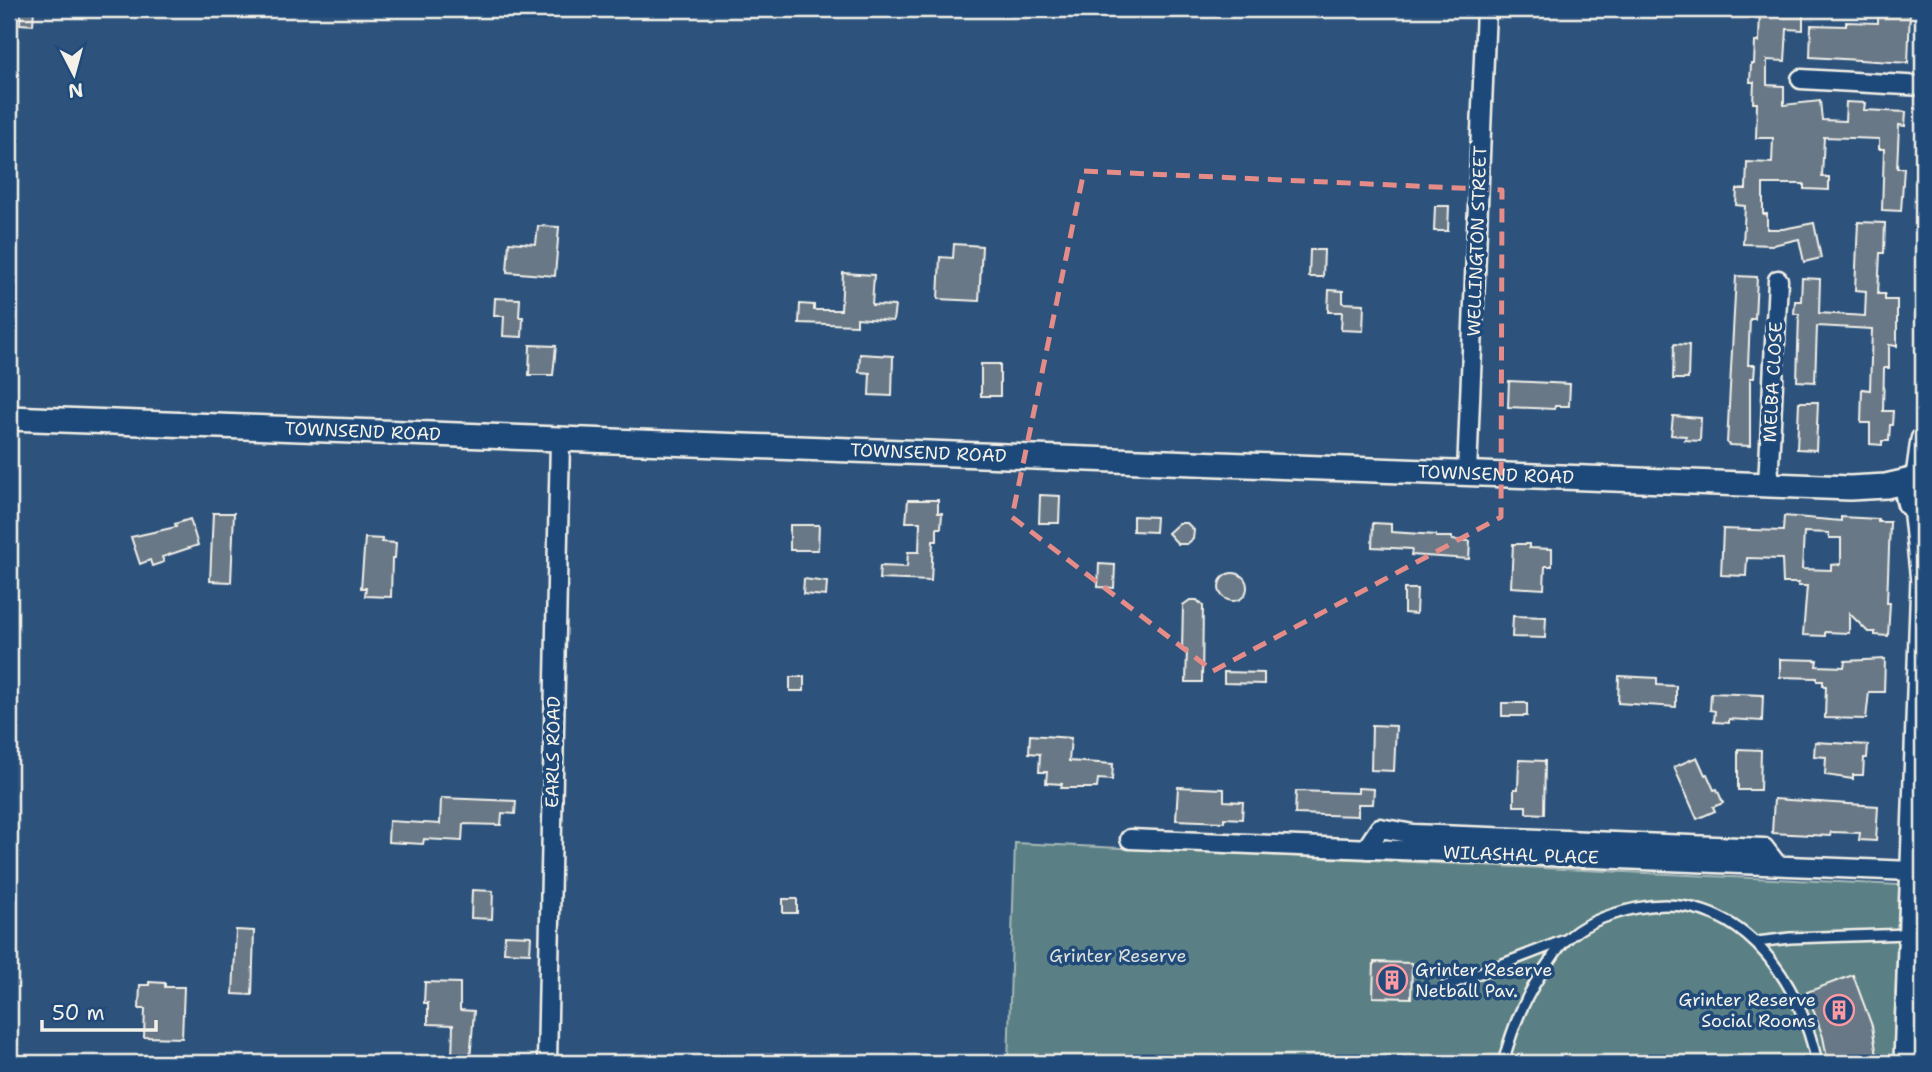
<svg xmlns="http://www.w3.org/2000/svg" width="1932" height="1072" font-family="'Shantell Sans',sans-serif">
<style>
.green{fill:#5a8085;stroke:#a7b8b6;stroke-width:2}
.building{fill:#677887;stroke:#f4f1e8;stroke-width:2;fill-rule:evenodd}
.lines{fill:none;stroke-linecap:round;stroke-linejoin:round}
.service-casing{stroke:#f4f1e8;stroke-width:14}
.minor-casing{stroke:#f4f1e8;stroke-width:23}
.tertiary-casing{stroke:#f4f1e8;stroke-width:28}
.secondary-casing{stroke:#f4f1e8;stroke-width:30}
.service{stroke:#1f4a7a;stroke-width:9}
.minor{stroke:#1f4a7a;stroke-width:18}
.tertiary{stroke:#1f4a7a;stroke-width:23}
.secondary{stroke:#1f4a7a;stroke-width:24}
.marked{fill:none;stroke:#e58c88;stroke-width:5;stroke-dasharray:14 9;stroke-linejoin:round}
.labels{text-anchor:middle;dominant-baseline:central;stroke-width:7;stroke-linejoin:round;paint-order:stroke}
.street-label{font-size:18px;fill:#f4f1e8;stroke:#1f4a7a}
.park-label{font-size:18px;fill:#dde0d9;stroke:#1f4a7a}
.poi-label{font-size:18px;fill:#f4f1e8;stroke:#1f4a7a;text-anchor:start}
</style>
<rect width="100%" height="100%" fill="#2d537d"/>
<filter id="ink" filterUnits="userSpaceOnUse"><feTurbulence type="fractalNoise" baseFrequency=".0143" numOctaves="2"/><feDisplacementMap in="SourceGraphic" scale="14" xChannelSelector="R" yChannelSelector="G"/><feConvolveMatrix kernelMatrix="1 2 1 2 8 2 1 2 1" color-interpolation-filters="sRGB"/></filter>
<g filter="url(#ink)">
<!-- green -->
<path class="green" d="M 1015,843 L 1899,885 L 1893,1063 L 1008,1063 Z"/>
<!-- building -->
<path class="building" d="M 21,9 L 34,9 L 33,25 L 20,24 Z
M 1760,9 L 1803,9 L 1803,30 L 1787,29 L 1785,61 L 1767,60 L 1767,85 L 1784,86 L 1784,105 L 1820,101 L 1822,120 L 1845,121 L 1846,102 L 1865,103 L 1864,110 L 1906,112 L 1905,126 L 1899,125 L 1897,168 L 1904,168 L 1901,211 L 1882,210 L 1884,149 L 1879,149 L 1879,139 L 1824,137 L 1822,177 L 1829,177 L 1829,190 L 1804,189 L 1804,184 L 1763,184 L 1763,214 L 1767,214 L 1767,229 L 1783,229 L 1814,223 L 1821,258 L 1804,262 L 1799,239 L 1773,245 L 1743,244 L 1745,206 L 1736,205 L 1737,189 L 1746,189 L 1747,162 L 1772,163 L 1773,138 L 1756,138 L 1757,103 L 1753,103 L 1754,82 L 1750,82 L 1751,64 L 1754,64 L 1755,42 L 1759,42 Z
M 1878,9 L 1910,10 L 1908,63 L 1810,57 L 1811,25 L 1846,26 L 1846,22 L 1878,23 Z
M 1435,206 L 1449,206 L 1448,231 L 1434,231 Z
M 1858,222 L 1885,223 L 1884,253 L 1880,253 L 1878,294 L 1885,294 L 1885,300 L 1897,300 L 1897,346 L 1889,345 L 1889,368 L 1884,368 L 1883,411 L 1893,411 L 1892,425 L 1890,425 L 1889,441 L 1882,441 L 1882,445 L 1870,444 L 1870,423 L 1861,423 L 1862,389 L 1870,390 L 1872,329 L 1817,326 L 1815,382 L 1797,381 L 1799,314 L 1794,314 L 1795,301 L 1801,301 L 1802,278 L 1820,279 L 1819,313 L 1865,316 L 1866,291 L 1855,290 Z
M 538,226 L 559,227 L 555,276 L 507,272 L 509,242 L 536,244 Z
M 954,244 L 982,246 L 979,301 L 938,299 L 940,257 L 953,258 Z
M 1310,250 L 1324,250 L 1323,277 L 1309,277 Z
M 843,273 L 874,275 L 872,305 L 895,306 L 893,321 L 857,318 L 857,325 L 799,323 L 800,304 L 814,305 L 814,310 L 841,310 Z
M 1736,276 L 1757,277 L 1755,319 L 1750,319 L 1748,365 L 1755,365 L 1754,378 L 1750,378 L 1750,446 L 1729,445 L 1727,443 Z
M 1329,290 L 1343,291 L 1343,303 L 1364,304 L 1363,331 L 1341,330 L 1342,312 L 1328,312 Z
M 495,298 L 520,299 L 519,317 L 523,317 L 522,337 L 503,336 L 504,316 L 494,316 Z
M 1674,344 L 1689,345 L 1688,379 L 1673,379 Z
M 530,345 L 556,346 L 553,375 L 529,375 Z
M 860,354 L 893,356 L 892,396 L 869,395 L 870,373 L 859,372 Z
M 981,364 L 1000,364 L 1000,396 L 981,396 Z
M 1509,381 L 1570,384 L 1569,406 L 1555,406 L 1554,409 L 1508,407 Z
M 1799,402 L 1818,402 L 1816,450 L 1797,449 Z
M 1673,416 L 1701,418 L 1700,441 L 1685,440 L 1686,436 L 1671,435 Z
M 1040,495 L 1060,496 L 1059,523 L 1039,523 Z
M 908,500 L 938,500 L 938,513 L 942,513 L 941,528 L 937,528 L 937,541 L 933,541 L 931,581 L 879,579 L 880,566 L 907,567 L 908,552 L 919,552 L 920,522 L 906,522 Z
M 213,513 L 234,513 L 231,582 L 210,581 Z
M 1133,516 L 1156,517 L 1155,532 L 1133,531 Z
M 1784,516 L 1841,521 L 1841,517 L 1878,519 L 1878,522 L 1890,522 L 1887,603 L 1890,603 L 1888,636 L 1875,635 L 1875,632 L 1868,632 L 1849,613 L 1849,633 L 1825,632 L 1825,636 L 1803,635 L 1807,586 L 1798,586 L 1798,583 L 1783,583 L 1782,559 L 1747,558 L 1746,576 L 1721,575 L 1723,529 L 1783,531 ZM 1804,532 L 1829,533 L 1829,538 L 1841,538 L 1841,564 L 1831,565 L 1831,570 L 1802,569 Z
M 190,519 L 198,545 L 162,557 L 164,562 L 152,566 L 150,560 L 140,564 L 131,537 L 176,527 L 175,524 Z
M 1179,523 L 1187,523 L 1194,530 L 1193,539 L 1187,544 L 1178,544 L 1168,533 Z
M 1373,523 L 1391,524 L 1391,532 L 1436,535 L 1436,537 L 1452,537 L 1452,540 L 1470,541 L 1469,559 L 1411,555 L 1412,549 L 1372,547 Z
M 790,525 L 819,525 L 818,550 L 790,550 Z
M 365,538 L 382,539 L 382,542 L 396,543 L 395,558 L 392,558 L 391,597 L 365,596 L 366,588 L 361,588 Z
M 1513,544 L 1529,544 L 1529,548 L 1552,549 L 1552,566 L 1545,566 L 1544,589 L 1511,587 Z
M 1099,564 L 1115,565 L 1114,588 L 1098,587 Z
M1219 587a14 14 0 1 1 28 0a14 14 0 1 1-28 0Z
M 804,579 L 827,582 L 826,596 L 803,594 Z
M 1404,589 L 1417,589 L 1416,614 L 1404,613 Z
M 1190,600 L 1197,600 L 1203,606 L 1202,682 L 1186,682 L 1187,650 L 1182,650 L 1183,605 Z
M 1513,616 L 1546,617 L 1545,638 L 1512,637 Z
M 1780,659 L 1817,660 L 1816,666 L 1844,667 L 1845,661 L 1885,659 L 1884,692 L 1869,692 L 1866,719 L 1825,718 L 1826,686 L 1823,686 L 1823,681 L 1817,681 L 1817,678 L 1780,677 Z
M 1224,672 L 1264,673 L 1264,684 L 1224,683 Z
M 1619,676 L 1657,678 L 1657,685 L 1676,686 L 1676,707 L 1618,703 Z
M 790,677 L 804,677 L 804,691 L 790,691 Z
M 1711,693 L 1763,695 L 1762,721 L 1729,719 L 1729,723 L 1714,722 L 1715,711 L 1710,710 Z
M 1502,703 L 1527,703 L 1527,716 L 1502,716 Z
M 1372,725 L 1396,726 L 1394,771 L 1371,770 Z
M 1030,735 L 1071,738 L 1069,761 L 1113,764 L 1112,780 L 1098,779 L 1097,788 L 1061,788 L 1062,784 L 1046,783 L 1047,772 L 1039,772 L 1040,754 L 1029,753 Z
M 1815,742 L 1868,745 L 1867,758 L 1864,758 L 1863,775 L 1853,775 L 1853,779 L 1825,775 L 1826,757 L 1814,756 Z
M 1738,749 L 1761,750 L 1760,790 L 1738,790 Z
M 1697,757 L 1705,775 L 1707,774 L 1714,790 L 1717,789 L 1723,803 L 1713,807 L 1715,811 L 1697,819 L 1674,767 Z
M 1519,760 L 1545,761 L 1544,814 L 1526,813 L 1526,806 L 1514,806 L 1514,789 L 1518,789 Z
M 1178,787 L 1224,789 L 1224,801 L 1243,802 L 1242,819 L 1224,818 L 1224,822 L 1176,820 Z
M 1358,788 L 1374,789 L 1373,804 L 1358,804 L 1358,816 L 1295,814 L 1296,791 L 1358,793 Z
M 441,798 L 516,801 L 515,814 L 502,813 L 501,825 L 463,824 L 462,841 L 424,839 L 423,844 L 388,842 L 389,821 L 440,824 Z
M 1774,799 L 1878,806 L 1876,841 L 1859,840 L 1860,833 L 1831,832 L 1830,836 L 1772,833 Z
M 472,890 L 493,891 L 492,919 L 471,918 Z
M 783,899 L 797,899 L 797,913 L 783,913 Z
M 236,930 L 254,931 L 252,995 L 233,994 Z
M 505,935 L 531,936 L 530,953 L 504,952 Z
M 1374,962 L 1412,963 L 1411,998 L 1373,997 Z
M 1853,975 L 1872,1026 L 1878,1062 L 1828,1063 L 1823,1037 L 1807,992 Z
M 149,982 L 165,983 L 165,987 L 184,987 L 182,1038 L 144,1037 L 145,1009 L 139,1009 L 140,985 L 149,985 Z
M 425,982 L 460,983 L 460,1010 L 474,1011 L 470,1061 L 452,1060 L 453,1025 L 428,1024 L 428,1003 L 424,1003 Z"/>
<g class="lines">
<!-- service casing -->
<g class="service-casing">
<path id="service" d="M 1757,942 L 1790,938 L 1909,934
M 1446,986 L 1565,940
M 1503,1063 C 1513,1025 1526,994 1549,962 C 1554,955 1559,946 1565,941 C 1583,923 1613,913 1637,908 C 1737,888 1799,976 1817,1063"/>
</g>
<!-- minor casing -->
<g class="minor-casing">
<path id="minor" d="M 1801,79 L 1923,86
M 1467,473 L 1486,9
M 1768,485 L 1778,280
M 1130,839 L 1912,871
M 1366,849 L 1380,828 L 1413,834 L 1764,848 L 1777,865
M 547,1063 L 560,440"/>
</g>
<!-- tertiary casing -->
<g class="tertiary-casing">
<g id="tertiary">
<path id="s1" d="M 9,418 L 1850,488 L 1886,486 L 1912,480"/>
<path d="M 1918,476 L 1923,440"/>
<path d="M 1915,507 L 1923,581"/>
<path d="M 1906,1063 L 1923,578"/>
</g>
</g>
<!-- secondary casing -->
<g class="secondary-casing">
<path id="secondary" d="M 1923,475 L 1912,480 L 1907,491 L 1910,503 L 1923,510"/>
</g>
<!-- service -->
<use href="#service" class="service"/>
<!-- minor -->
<use href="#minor" class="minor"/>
<!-- tertiary -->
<use href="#tertiary" class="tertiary"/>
<!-- secondary -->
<use href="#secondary" class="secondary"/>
</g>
</g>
<!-- marked area -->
<path class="marked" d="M 1084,171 L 1502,190 L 1501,517 L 1213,671 L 1012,517 Z"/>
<!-- icons -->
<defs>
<g id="building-ring" transform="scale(1.575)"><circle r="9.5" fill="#1f4a7a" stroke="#ff9aa2" stroke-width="1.5"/><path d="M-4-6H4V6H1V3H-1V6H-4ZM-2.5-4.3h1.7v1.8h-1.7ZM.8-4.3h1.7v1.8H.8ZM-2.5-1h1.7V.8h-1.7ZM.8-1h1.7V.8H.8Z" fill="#ff9aa2"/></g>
</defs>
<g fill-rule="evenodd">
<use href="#building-ring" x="1392" y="980"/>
<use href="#building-ring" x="1839" y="1010"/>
</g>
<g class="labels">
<!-- street labels -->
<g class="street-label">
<text transform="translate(1477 241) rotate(-88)">WELLINGTON STREET</text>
<text transform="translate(1773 382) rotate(-87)">MELBA CLOSE</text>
<text stroke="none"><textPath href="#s1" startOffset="354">TOWNSEND ROAD</textPath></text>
<text stroke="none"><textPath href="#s1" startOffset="920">TOWNSEND ROAD</textPath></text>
<text stroke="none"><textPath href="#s1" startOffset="1488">TOWNSEND ROAD</textPath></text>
<text transform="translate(553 752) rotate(-89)">EARLS ROAD</text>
<text transform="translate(1521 855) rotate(2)">WILASHAL PLACE</text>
</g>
<!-- park labels -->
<g class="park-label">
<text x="1118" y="956">Grinter Reserve</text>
</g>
<!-- poi labels -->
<g class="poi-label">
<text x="1415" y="970">Grinter Reserve<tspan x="1415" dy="21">Netball Pav.</tspan></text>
<text x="1816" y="1000" text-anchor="end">Grinter Reserve<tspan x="1816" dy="21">Social Rooms</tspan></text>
</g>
</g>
<!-- margin -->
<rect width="1932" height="1072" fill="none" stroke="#1f4a7a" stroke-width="35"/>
<rect x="18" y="18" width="1897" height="1037" fill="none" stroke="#f4f1e8" stroke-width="2.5" filter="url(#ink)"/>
<!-- north arrow -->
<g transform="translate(74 74) rotate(174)" stroke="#1f4a7a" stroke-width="5" paint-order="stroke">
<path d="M0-5L12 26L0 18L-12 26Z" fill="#f4f1e8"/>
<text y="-10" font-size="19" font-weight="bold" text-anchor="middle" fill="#f4f1e8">N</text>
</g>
<!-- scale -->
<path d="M42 1020v10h114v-10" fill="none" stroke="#f4f1e8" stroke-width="3.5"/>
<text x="52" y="1020" font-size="21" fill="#f4f1e8" stroke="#1f4a7a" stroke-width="5" paint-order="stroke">50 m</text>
</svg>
